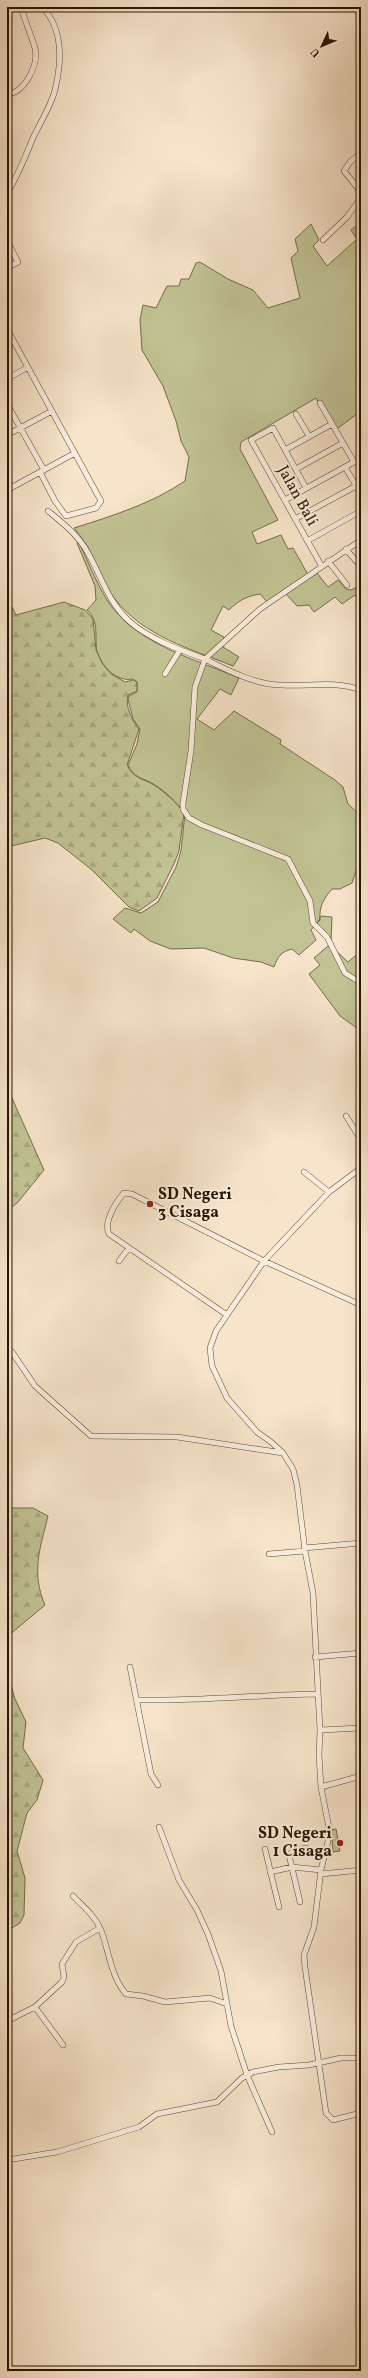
<svg xmlns="http://www.w3.org/2000/svg" width="368" height="2378" font-family="Vollkorn,serif">
<style>
.green{fill:#c1c394;stroke:#746c4a}
.forest{fill:url(#forest-firs);stroke:#746c4a}
.lines{fill:none;stroke-linecap:round;stroke-linejoin:round}
.minor-casing{stroke:#5b4932;stroke-width:6}
.minor{stroke:#faeddd;stroke-width:5}
.poi-dot{fill:#8f2418;stroke:#faeddd;stroke-width:1.5}
.labels{text-anchor:middle;dominant-baseline:central;stroke-width:4;stroke-linejoin:round;paint-order:stroke}
.street-label{font-size:16px;fill:#271500;stroke:#faeddd}
.poi-label{font-size:16px;font-weight:bold;fill:#271500;stroke:#faeddd;text-anchor:start}
</style>
<defs>
<pattern id="forest-firs" width="22" height="20" patternUnits="userSpaceOnUse"><rect width="22" height="20" fill="#c1c394"/><path d="M5 1l3.5 6h-7zM16 11l3.5 6h-7z" fill="#a6a77e"/></pattern>
</defs>
<rect width="100%" height="100%" fill="#f7e4ca"/>
<filter id="stains"><feTurbulence type="fractalNoise" baseFrequency=".005" numOctaves="4"/><feColorMatrix values="0 0 0 0 .2 0 0 0 0 .09 0 0 0 0 .02 0 0 0 .5 -.17"/></filter>
<radialGradient id="worn" r=".72"><stop offset=".6" stop-color="#630" stop-opacity="0"/><stop offset="1" stop-color="#630" stop-opacity=".3"/></radialGradient>
<!-- green -->
<path class="green" d="M 361,222 L 361,411 L 334,431 L 316,398 L 241,442 L 240,449 L 278,520 L 252,532 L 257,544 L 281,535 L 288,549 L 293,548 L 310,578 L 317,573 L 328,587 L 338,580 L 346,589 L 351,590 L 361,585 L 361,602 L 355,595 L 342,604 L 335,597 L 314,612 L 309,605 L 297,606 L 285,593 L 269,604 L 260,594 C 247,596 239,600 229,610 L 223,606 L 211,630 L 224,637 L 223,647 L 239,657 L 233,666 C 191,649 143,636 115,599 C 104,585 99,568 91,553 C 87,544 80,536 74,528 C 112,516 151,504 185,481 L 189,457 L 181,441 L 176,421 L 163,386 L 142,350 L 140,320 L 143,305 L 156,308 L 167,286 L 179,286 L 181,279 L 189,279 L 196,263 L 200,262 L 228,279 L 253,290 L 268,308 L 300,298 L 291,258 L 298,251 L 295,239 L 311,224 L 319,240 L 313,246 L 327,266 L 357,239 L 351,230 Z
M 79,542 C 88,562 96,582 107,600 C 135,644 195,659 239,678 L 231,695 L 220,689 L 197,719 L 214,730 L 234,711 L 281,740 L 280,744 L 335,780 L 343,787 L 348,804 L 361,816 L 361,856 L 352,883 L 340,889 L 332,889 C 323,899 319,907 320,920 L 311,930 L 316,940 L 299,955 L 292,949 C 280,952 278,957 274,967 L 261,962 L 233,958 L 204,948 L 171,949 L 150,941 L 134,929 L 131,933 L 113,919 L 125,908 L 141,913 L 158,902 L 176,867 L 181,851 L 185,813 C 176,802 166,792 155,785 C 143,777 134,779 128,765 L 137,744 L 140,729 L 133,719 L 128,699 L 129,696 L 137,692 L 137,682 L 133,679 C 116,682 102,667 97,651 C 94,636 100,622 87,610 L 96,600 L 95,586 L 77,543 Z
M 321,916 L 332,917 L 331,942 L 316,925 Z
M 328,946 L 332,947 L 348,962 L 361,951 L 361,1031 L 340,1016 L 309,974 L 320,965 L 314,958 Z
M 336,1829 L 340,1851 L 333,1852 L 331,1830 Z"/>
<!-- forest -->
<path class="forest" d="M 7,597 L 16,615 L 64,602 L 85,610 L 93,619 L 96,650 L 102,663 L 111,674 L 125,682 L 133,680 L 137,682 L 137,691 L 128,695 C 125,707 132,720 139,729 L 127,765 C 134,779 142,778 154,785 C 166,793 176,802 184,813 L 179,851 L 174,864 L 157,898 L 139,911 L 129,907 L 92,870 L 58,843 L 45,838 L 7,847 Z
M 7,1087 L 44,1170 L 18,1202 L 7,1211 Z
M 7,1508 L 33,1508 L 48,1516 C 40,1548 31,1573 45,1605 L 8,1636 L 7,1643 Z
M 7,1671 L 15,1699 L 26,1722 L 23,1748 L 43,1780 L 37,1800 L 27,1813 L 17,1851 L 25,1878 L 24,1915 L 20,1923 L 7,1931 Z"/>
<g class="lines">
<!-- minor casing -->
<g class="minor-casing">
<path id="minor" d="M 7,94 C 25,93 39,64 35,48 C 31,35 25,21 21,7
M 361,153 L 350,162 L 344,171 L 361,192
M 7,193 C 18,176 25,157 33,138 C 40,123 51,106 55,90 C 62,61 64,29 42,7
M 323,240 L 347,217 L 361,198
M 7,241 L 18,262 L 7,268
M 7,329 L 101,501 L 96,508 L 66,516 L 55,501 L 40,472
M 7,379 L 28,367
M 7,404 L 44,470
M 296,414 L 309,436
M 7,435 L 52,411
M 285,450 L 332,424
M 345,467 L 361,494
M 296,469 L 343,443
M 306,488 L 273,428 L 251,440 L 321,565
M 7,490 L 75,453
M 285,500 L 354,462 L 320,403
M 48,511 C 64,524 78,535 88,553 C 101,576 108,602 129,621 C 149,639 180,650 205,659 L 260,609 L 361,540
M 295,519 L 356,486
M 307,541 L 361,511
M 346,549 L 361,567
M 328,561 L 347,585
M 165,674 L 180,650
M 361,690 C 334,680 308,687 281,685 C 256,685 227,670 205,659 L 195,687 L 191,751 L 183,803 L 183,809 L 189,818 L 202,825 L 288,859 L 310,901 L 313,923 L 327,937 L 345,973 L 361,983
M 346,1116 L 361,1140
M 361,1168 L 329,1192 L 264,1261 L 216,1331 L 210,1348 L 212,1366 L 227,1398 L 257,1432 L 271,1442 L 283,1453 L 293,1469 L 297,1485 L 305,1551 L 313,1593 L 320,1730 L 319,1755 L 321,1787 L 330,1833 L 321,1870 L 314,1927 L 304,1955 L 305,1967 L 326,2113 L 333,2120 L 361,2113
M 304,1172 L 329,1192
M 119,1261 L 128,1249
M 227,1315 L 109,1234 C 103,1222 116,1202 124,1193 L 132,1194 L 264,1261 L 361,1305
M 12,1352 L 35,1386 L 91,1436 L 177,1437 L 283,1453
M 304,1548 L 361,1543
M 269,1554 L 305,1551
M 315,1657 L 361,1653
M 130,1667 L 151,1774 L 158,1785
M 138,1700 C 198,1701 257,1695 317,1694
M 320,1730 L 361,1728
M 321,1787 L 361,1776
M 159,1827 L 179,1880 L 197,1910 L 208,1934 L 221,1971 L 231,2026 L 247,2075 L 272,2132
M 265,1849 L 279,1907
M 270,1872 L 292,1867 L 321,1870
M 321,1874 L 361,1870
M 73,1896 C 84,1907 95,1916 101,1930 C 109,1951 111,1977 126,1994 L 143,1996 L 165,2002 L 210,1998 L 227,2004
M 300,1902 L 289,1855 L 293,1851 L 306,1848
M 7,2021 L 35,2007
M 63,2045 L 35,2007 L 62,1982 L 64,1977 L 62,1964 L 76,1942 L 100,1928
M 7,2160 L 57,2152 L 139,2127 L 157,2114 L 217,2102 L 242,2078 L 253,2072 L 279,2067 L 309,2065 L 341,2058 L 361,2058"/>
</g>
<!-- minor -->
<use href="#minor" class="minor"/>
</g>
<!-- markers -->
<g class="poi-dot">
<circle cx="150" cy="1204" r="4"/>
<circle cx="340" cy="1843" r="4"/>
</g>
<g class="labels">
<!-- street labels -->
<g class="street-label">
<text transform="translate(297 496) rotate(61)">Jalan Bali</text>
</g>
<!-- poi labels -->
<g class="poi-label">
<text x="158" y="1195">SD Negeri<tspan x="158" dy="18">3 Cisaga</tspan></text>
<text x="332" y="1834" text-anchor="end">SD Negeri<tspan x="332" dy="18">1 Cisaga</tspan></text>
</g>
</g>
<!-- margin -->
<rect width="368" height="2378" fill="none" stroke="#f7e4ca" stroke-width="24"/>
<rect x="8" y="8" width="352" height="2362" fill="none" stroke="#271500" stroke-width="2"/>
<rect x="12" y="12" width="344" height="2354" fill="none" stroke="#271500"/>
<!-- north arrow -->
<g transform="translate(322 46) rotate(226)" stroke="#faeddd" stroke-width="3" paint-order="stroke">
<path d="M0-3L7 15L0 10L-7 15Z" fill="#271500"/>
<text y="-6" font-size="11" font-weight="bold" text-anchor="middle" fill="#271500">U</text>
</g>
<rect width="100%" height="100%" filter="url(#stains)"/>
<rect width="100%" height="100%" fill="url(#worn)"/>
</svg>
